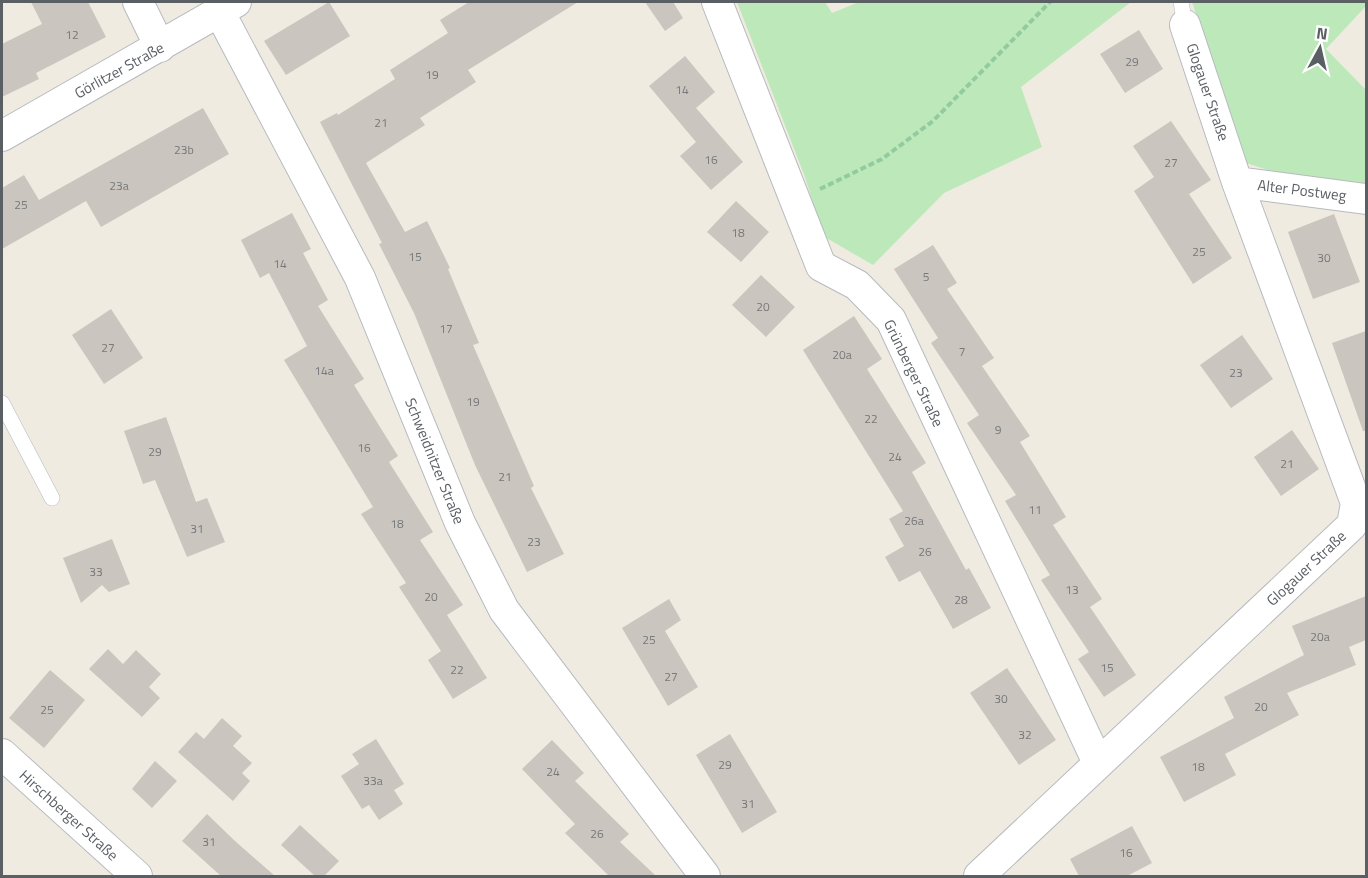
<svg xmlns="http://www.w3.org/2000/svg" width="1368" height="878" font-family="'Titillium Web',sans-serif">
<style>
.green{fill:#bde9ba}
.building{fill:#cac5be}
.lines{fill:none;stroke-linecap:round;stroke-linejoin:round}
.service-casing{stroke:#b7babf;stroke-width:16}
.minor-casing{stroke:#b7babf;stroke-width:32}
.path{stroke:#93cba0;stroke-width:4;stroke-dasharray:6 3;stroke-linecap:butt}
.service{stroke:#fff;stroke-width:15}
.minor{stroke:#fff;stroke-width:30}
.labels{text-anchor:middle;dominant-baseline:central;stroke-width:4.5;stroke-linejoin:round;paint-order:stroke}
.number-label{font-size:12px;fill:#76787a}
.street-label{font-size:15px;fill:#5a5f64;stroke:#fff}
</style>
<rect width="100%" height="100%" fill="#efebe1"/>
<!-- green -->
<path class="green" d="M 737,2 L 825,2 L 832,13 L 859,2 L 1131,2 L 1021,87 L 1042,147 L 944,193 L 873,265 L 823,236 L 805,177 Z
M 1192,2 L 1366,2 L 1366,6 L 1326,49 L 1366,90 L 1366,188 L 1294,178 L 1246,163 Z"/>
<!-- building -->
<path class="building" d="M 31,2 L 88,2 L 106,37 L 36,73 L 39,79 L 2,97 L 2,44 L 42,24 Z
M 329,2 L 350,36 L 286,75 L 264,41 Z
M 469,2 L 578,2 L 468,70 L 476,82 L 420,118 L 425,125 L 366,163 L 405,232 L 427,221 L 450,268 L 448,269 L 479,343 L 473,345 L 534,486 L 531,488 L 564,554 L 527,572 L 475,465 L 414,313 L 379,244 L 382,243 L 320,122 L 337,113 L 338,115 L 395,79 L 390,70 L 448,33 L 440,20 Z
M 645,2 L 673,2 L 683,18 L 665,31 Z
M 1139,30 L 1163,69 L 1125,93 L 1100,54 Z
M 685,56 L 715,92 L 696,108 L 743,162 L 711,190 L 680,156 L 696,142 L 649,86 Z
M 203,108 L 229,154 L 101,227 L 86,201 L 2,249 L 2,188 L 24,175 L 39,200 Z
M 1171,121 L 1211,180 L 1189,194 L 1232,258 L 1193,284 L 1134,191 L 1154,177 L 1133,146 Z
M 736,201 L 769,232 L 741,262 L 707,232 Z
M 292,213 L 311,249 L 303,253 L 328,300 L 318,306 L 364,379 L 354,385 L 398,456 L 389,462 L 433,532 L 420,540 L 463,605 L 447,615 L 487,678 L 453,699 L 428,660 L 441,651 L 399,587 L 406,583 L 361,514 L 373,507 L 284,360 L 307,346 L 269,273 L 260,278 L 241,240 Z
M 1334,214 L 1360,282 L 1313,299 L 1288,232 Z
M 933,245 L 957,283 L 947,289 L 994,358 L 982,366 L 1030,436 L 1020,442 L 1066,517 L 1053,525 L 1102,599 L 1090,607 L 1136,675 L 1104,697 L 1078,659 L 1089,652 L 1041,580 L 1050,575 L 1005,501 L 1016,495 L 967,423 L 979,415 L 931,343 L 938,338 L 894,269 Z
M 761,275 L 795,307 L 766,337 L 732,305 Z
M 111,309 L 143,358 L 104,384 L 72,335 Z
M 854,316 L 882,359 L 867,369 L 926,463 L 912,472 L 966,570 L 969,568 L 991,608 L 953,629 L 920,571 L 899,582 L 885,557 L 904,546 L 889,519 L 903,511 L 803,350 Z
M 1366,331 L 1366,431 L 1363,431 L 1332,343 Z
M 1242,335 L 1273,379 L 1231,408 L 1200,365 Z
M 166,417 L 196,502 L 207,498 L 225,542 L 187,557 L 155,480 L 143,484 L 124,431 Z
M 1292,430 L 1319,469 L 1281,496 L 1254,457 Z
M 112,539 L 130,584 L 109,592 L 102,585 L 81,603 L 63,558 Z
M 1366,596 L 1366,640 L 1349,647 L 1356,665 L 1287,693 L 1299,715 L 1225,754 L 1236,775 L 1184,802 L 1160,757 L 1234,718 L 1224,697 L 1304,655 L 1292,626 Z
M 669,599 L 681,620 L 665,631 L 698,687 L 668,706 L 622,628 Z
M 108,649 L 123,664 L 136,650 L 161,674 L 149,687 L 160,698 L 142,717 L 89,669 Z
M 1007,668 L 1056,740 L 1019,765 L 970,693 Z
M 50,670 L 85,700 L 44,748 L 9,718 Z
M 222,718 L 242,736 L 233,746 L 252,763 L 242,773 L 250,781 L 233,801 L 178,752 L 196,732 L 204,739 Z
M 730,734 L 777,812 L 742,833 L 696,755 Z
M 376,739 L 404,784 L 394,790 L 403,804 L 379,820 L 369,805 L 362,809 L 341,776 L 359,764 L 352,754 Z
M 552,740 L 584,773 L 575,781 L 629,834 L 620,842 L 656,876 L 609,876 L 565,833 L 575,824 L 522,769 Z
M 155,761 L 177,781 L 152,808 L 132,789 Z
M 207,814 L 235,841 L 275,876 L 221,876 L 182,841 Z
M 300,825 L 339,861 L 324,876 L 315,876 L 281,845 Z
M 1132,826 L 1152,863 L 1127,876 L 1079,876 L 1070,859 Z"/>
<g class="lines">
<!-- service casing -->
<g class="service-casing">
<path id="service" d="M 1181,2 L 1185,25
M 2,403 L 52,498"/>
</g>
<!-- minor casing -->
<g class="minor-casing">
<path id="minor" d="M 138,2 L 160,47
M 717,2 L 821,266 L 857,285 L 891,320 L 1098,763
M 220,13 L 360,278 L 460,523 L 504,610 L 705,876
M 2,136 L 236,2
M 1237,182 L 1366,199
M 2,754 L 137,876
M 979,876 L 1352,525 L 1356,503 L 1237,182 L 1185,25"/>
</g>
<!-- path -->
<path class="path" d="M 820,189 L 882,159 L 933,121 L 1050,2"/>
<!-- service -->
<use href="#service" class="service"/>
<!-- minor -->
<use href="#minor" class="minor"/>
</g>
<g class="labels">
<!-- number labels -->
<g class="number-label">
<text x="72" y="34">12</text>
<text x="1132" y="61">29</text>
<text x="432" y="74">19</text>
<text x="682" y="89">14</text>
<text x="381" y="122">21</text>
<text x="184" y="149">23b</text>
<text x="711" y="159">16</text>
<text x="1171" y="162">27</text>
<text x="119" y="185">23a</text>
<text x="21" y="204">25</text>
<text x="738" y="232">18</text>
<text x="1199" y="251">25</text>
<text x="415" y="256">15</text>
<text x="1324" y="257">30</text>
<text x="280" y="263">14</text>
<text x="926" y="276">5</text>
<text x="763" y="306">20</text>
<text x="446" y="328">17</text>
<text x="108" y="347">27</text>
<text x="962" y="351">7</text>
<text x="842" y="354">20a</text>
<text x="324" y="370">14a</text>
<text x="1236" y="372">23</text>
<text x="473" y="401">19</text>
<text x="871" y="418">22</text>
<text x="998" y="429">9</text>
<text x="364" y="447">16</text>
<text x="155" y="451">29</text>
<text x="895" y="456">24</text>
<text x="1287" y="463">21</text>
<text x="505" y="476">21</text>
<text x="1035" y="509">11</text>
<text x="914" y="520">26a</text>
<text x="397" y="523">18</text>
<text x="197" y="528">31</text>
<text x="534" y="541">23</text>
<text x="925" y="551">26</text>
<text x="96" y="571">33</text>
<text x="1072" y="589">13</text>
<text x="431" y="596">20</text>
<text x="961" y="599">28</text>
<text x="1320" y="636">20a</text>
<text x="649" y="639">25</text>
<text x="1107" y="667">15</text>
<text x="457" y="669">22</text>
<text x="671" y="676">27</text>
<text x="1001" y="698">30</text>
<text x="1261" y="706">20</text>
<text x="47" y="709">25</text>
<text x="1025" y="734">32</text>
<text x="725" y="764">29</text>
<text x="1198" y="766">18</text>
<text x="553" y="771">24</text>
<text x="373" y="780">33a</text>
<text x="748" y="803">31</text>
<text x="597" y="833">26</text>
<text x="209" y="841">31</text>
<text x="1126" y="852">16</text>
</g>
<!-- street labels -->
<g class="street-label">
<text transform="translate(119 70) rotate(-29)">Görlitzer Straße</text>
<text transform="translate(1208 92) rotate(71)">Glogauer Straße</text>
<text transform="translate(1302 190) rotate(7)">Alter Postweg</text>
<text transform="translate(914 373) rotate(64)">Grünberger Straße</text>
<text transform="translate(435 461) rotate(68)">Schweidnitzer Straße</text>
<text transform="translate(1306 568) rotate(-43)">Glogauer Straße</text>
<text transform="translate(69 815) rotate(42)">Hirschberger Straße</text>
</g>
</g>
<!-- border -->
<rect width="1368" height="878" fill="none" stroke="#5a5f64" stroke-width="6"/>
<!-- north arrow -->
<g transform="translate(1320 48) rotate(8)" stroke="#ffffff" stroke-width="4.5" paint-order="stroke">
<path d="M0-4.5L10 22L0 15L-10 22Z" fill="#5a5f64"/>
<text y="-9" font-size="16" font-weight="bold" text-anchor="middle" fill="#5a5f64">N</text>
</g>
</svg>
